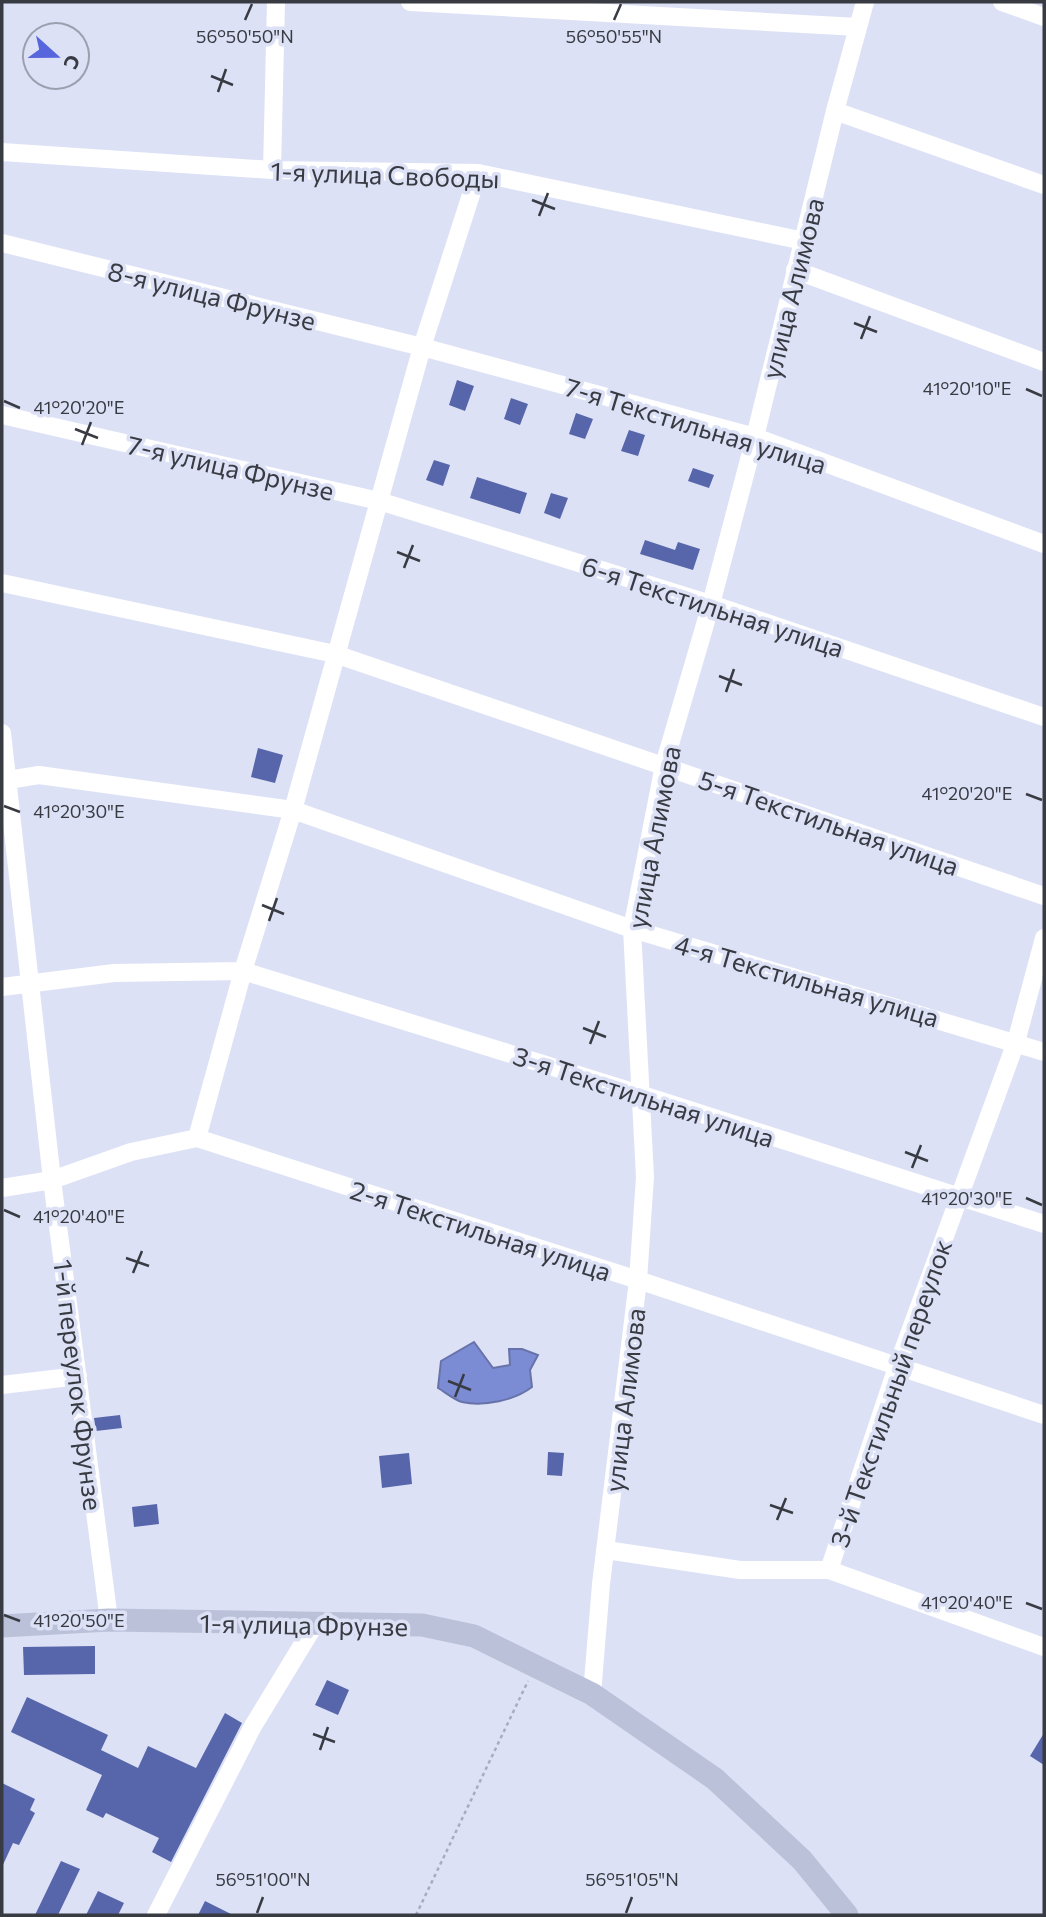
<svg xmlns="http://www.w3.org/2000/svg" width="1046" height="1917" font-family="Commissioner,sans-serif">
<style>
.water{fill:#7b8bd4;stroke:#6773a8;stroke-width:2}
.building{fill:#5765aa}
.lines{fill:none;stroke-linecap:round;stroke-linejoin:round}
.path{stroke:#a8acbc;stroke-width:2.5;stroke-dasharray:3.5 3.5;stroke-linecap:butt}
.minor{stroke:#fff;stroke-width:18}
.major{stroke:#bcc1da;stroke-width:23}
.ticks{fill:none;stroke:#393b43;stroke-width:2.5}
.labels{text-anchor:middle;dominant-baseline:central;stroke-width:7;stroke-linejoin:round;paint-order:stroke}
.street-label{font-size:26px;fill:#393b43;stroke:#dce1f6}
.ticks-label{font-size:18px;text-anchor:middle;fill:#393b43;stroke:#dce1f6;stroke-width:7;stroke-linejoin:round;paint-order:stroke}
</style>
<rect width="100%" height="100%" fill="#dce1f6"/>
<!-- water -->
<path class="water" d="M 474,1342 L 493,1368 L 510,1365 L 509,1349 L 522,1349 L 538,1355 L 530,1370 L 532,1387 C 515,1400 484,1407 462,1402 C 454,1400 445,1392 438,1388 L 441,1361 Z"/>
<!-- building -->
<path class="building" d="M 457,380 L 474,386 L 465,411 L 449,405 Z
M 511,398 L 528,404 L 520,425 L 504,419 Z
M 576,413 L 593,419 L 585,439 L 569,434 Z
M 629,430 L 645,435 L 638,456 L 621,451 Z
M 434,460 L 450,465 L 443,486 L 426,480 Z
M 693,468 L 714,475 L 709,488 L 688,481 Z
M 477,477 L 527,493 L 520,514 L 470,498 Z
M 551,493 L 568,498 L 560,519 L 544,513 Z
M 645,540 L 675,550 L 678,542 L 700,549 L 693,570 L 640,554 Z
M 258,748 L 283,755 L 275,783 L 251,777 Z
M 120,1415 L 122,1428 L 96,1431 L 94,1418 Z
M 548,1452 L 564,1453 L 562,1476 L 547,1475 Z
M 409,1453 L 412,1484 L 382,1488 L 379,1456 Z
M 157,1504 L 159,1524 L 134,1527 L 132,1507 Z
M 95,1646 L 95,1674 L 24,1675 L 23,1647 Z
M 327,1680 L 349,1690 L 338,1715 L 315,1705 Z
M 27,1697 L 108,1735 L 101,1750 L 138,1768 L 148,1746 L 196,1768 L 225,1713 L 242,1723 L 171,1862 L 152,1852 L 159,1838 L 106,1813 L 103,1818 L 86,1810 L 102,1775 L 11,1732 Z
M 1044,1733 L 1044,1765 L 1030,1756 Z
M 2,1783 L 35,1799 L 30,1810 L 35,1813 L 19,1845 L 13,1843 L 2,1867 Z
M 61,1861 L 80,1869 L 58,1915 L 35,1915 Z
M 98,1891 L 124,1903 L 118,1915 L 86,1915 Z
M 205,1901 L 233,1915 L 198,1915 Z"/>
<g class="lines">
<!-- path -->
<path class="path" d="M 416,1915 L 528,1681"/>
<!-- minor -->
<path class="minor" d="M 410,2 L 858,27
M 1002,2 L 1044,17
M 835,111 L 1044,185
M 2,152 L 272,170 L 478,173 L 804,241
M 272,170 L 276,2
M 2,243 L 422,347 L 755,437 L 1044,544
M 795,270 L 1044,362
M 2,415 L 379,501 L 711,604 L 1044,717
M 2,583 L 335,654 L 1044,896
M 2,733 L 52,1180 L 109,1620
M 2,781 L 39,775 L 293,810 L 632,929 L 1044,1052
M 2,987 L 114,973 L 243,971 L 643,1095 L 1044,1224
M 197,1138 L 243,971 L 293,810 L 422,347 L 478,173
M 2,1188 L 52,1180 L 131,1152 L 197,1138 L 638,1280 L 1044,1415
M 2,1385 L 78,1376
M 606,1550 L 740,1570 L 829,1570 L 1044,1647
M 829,1570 L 897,1367 L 1016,1042 L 1044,938
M 592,1694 L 601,1584 L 638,1280 L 645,1177 L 632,929 L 664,765 L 711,604 L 755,437 L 835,111 L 865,2
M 156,1915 L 253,1726 L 315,1624"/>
<!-- major -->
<path class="major" d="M 2,1626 L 109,1620 L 422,1625 L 474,1636 L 592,1694 L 715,1779 L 802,1860 L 847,1915"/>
</g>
<!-- ticks -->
<path class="ticks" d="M 245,20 L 252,4M 614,20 L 621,4M 211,76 L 233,85M 218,92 L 226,69M 532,200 L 555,209M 539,216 L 548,193M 854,323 L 877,332M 861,339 L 870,316M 1026,389 L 1042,396M 4,401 L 20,408M 75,429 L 98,438M 82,445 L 91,422M 397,552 L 420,561M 404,568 L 413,545M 719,676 L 742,685M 726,692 L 734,669M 1026,794 L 1042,800M 4,806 L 20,812M 262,905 L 284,914M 269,921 L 277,898M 583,1028 L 606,1037M 590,1044 L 599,1021M 905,1152 L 928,1161M 912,1168 L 921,1145M 1026,1198 L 1042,1205M 4,1210 L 20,1217M 126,1258 L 149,1266M 133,1273 L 142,1251M 448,1381 L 471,1390M 455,1397 L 464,1374M 770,1505 L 793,1513M 777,1520 L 786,1498M 1026,1603 L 1042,1609M 4,1615 L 20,1621M 313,1734 L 335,1742M 320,1750 L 328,1727M 257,1913 L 263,1897M 626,1913 L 632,1897"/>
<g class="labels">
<!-- street labels -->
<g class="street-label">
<text transform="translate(385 174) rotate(2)">1-я улица Свободы</text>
<text transform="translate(792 288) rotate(-76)">улица Алимова</text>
<text transform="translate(212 295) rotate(14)">8-я улица Фрунзе</text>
<text transform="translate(696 425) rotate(17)">7-я Текстильная улица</text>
<text transform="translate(231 467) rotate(13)">7-я улица Фрунзе</text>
<text transform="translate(713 606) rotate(18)">6-я Текстильная улица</text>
<text transform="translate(829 822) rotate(19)">5-я Текстильная улица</text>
<text transform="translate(653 837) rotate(-79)">улица Алимова</text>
<text transform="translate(807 980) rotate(16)">4-я Текстильная улица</text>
<text transform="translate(644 1096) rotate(18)">3-я Текстильная улица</text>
<text transform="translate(481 1230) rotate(18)">2-я Текстильная улица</text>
<text transform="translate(79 1385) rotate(83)">1-й переулок Фрунзе</text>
<text transform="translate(890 1393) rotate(-71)">3-й Текстильный переулок</text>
<text transform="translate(624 1400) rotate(-83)">улица Алимова</text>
<text transform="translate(304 1624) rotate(1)">1-я улица Фрунзе</text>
</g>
</g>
<g class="ticks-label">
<text x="245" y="43">56°50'50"N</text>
<text x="614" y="43">56°50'55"N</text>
<text x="967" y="395">41°20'10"E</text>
<text x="79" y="414">41°20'20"E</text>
<text x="967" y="800">41°20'20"E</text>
<text x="79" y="818">41°20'30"E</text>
<text x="967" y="1205">41°20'30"E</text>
<text x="79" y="1223">41°20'40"E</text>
<text x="967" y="1609">41°20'40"E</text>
<text x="79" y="1627">41°20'50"E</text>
<text x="263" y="1886">56°51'00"N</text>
<text x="632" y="1886">56°51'05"N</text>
</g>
<!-- border -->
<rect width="1046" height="1917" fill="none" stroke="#393b43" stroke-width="7"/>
<!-- north arrow -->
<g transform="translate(56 56) rotate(111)"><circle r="33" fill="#dce1f6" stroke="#9b9fae" stroke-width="2"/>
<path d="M0-5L12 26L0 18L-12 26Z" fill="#5766dc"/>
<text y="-10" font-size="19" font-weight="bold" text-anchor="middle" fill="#393b43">С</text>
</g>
</svg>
